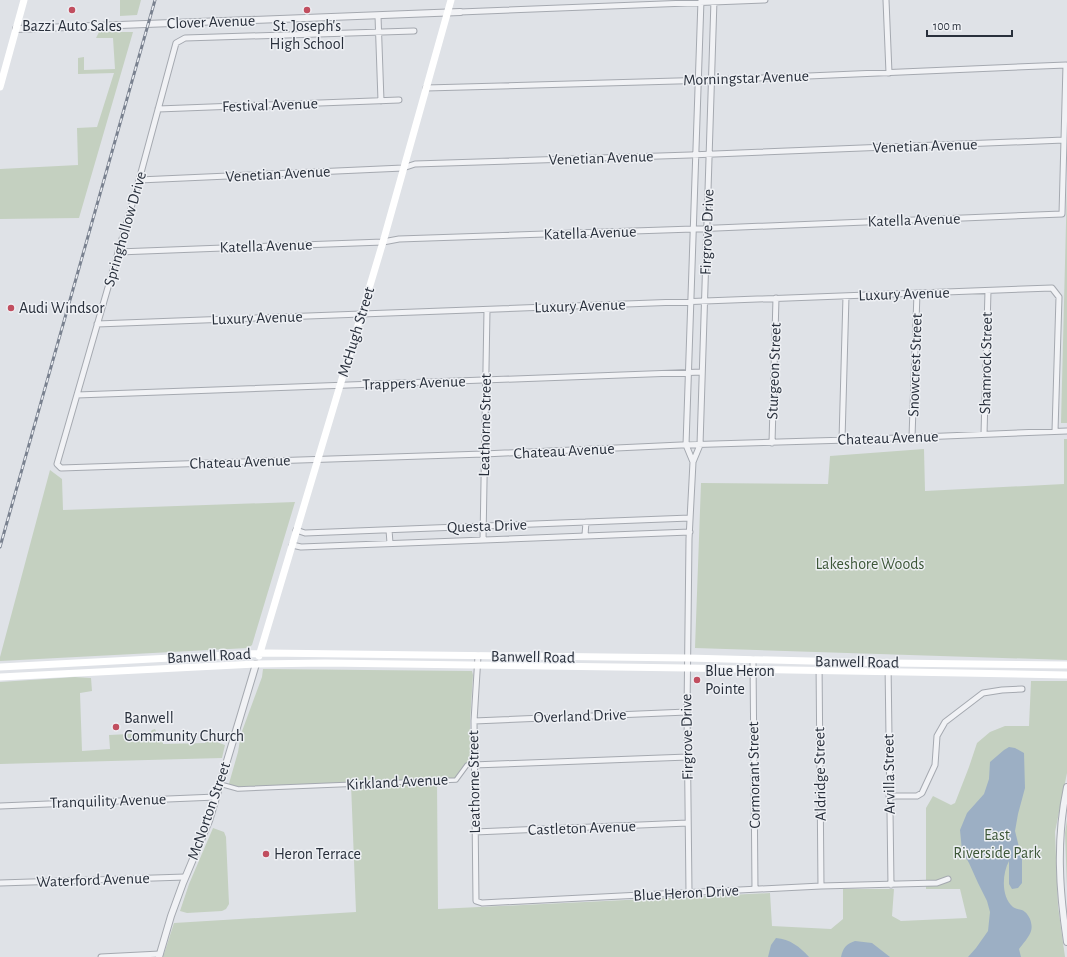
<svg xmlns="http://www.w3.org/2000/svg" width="1067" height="957" font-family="'Alegreya Sans',sans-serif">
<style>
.green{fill:#c4d0c0}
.water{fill:#9cafc4}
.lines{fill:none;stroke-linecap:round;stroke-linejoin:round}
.pedestrian-casing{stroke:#a5a9b0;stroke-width:5.5}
.minor-casing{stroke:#a5a9b0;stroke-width:7}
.tertiary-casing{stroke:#a5a9b0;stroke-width:8}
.pedestrian{stroke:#f1f2f5;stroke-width:3.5}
.minor{stroke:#f1f2f5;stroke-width:5}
.tertiary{stroke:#f1f2f5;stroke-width:6}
.secondary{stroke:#fff;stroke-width:7}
.rail-casing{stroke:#79818f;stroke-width:3}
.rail{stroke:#eef0f4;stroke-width:1.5;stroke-dasharray:4.5;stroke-linecap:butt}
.poi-dot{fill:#c14e5f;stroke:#eef0f4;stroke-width:1.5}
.labels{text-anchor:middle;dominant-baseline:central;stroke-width:3;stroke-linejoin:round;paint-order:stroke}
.street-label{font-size:16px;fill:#29303c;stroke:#eef0f4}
.poi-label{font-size:16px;fill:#29303c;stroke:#eef0f4;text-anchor:start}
.park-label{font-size:16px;fill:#3d5738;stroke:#eef0f4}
</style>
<rect width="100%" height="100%" fill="#dfe2e7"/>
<!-- green -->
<path class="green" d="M 120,0 L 141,0 L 137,15 L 120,16 Z
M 99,32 L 133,32 L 79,218 L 0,219 L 0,169 L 78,165 L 77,128 L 97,127 L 114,73 L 78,74 L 78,58 L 84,57 L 84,70 L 115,69 L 113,38 L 96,38 Z
M 1067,183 L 1067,423 L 1061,423 Z
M 1064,439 L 1067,439 L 1067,660 L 695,648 L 701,483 L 828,484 L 830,456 L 924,449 L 925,491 L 1064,484 Z
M 50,470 L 62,479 L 63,510 L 295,502 L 252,645 L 248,648 L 0,661 L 0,657 Z
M 263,669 L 472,671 L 473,675 L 470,722 L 470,765 L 467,765 L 456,780 L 437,781 L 438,909 L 770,893 L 772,926 L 831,929 L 843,919 L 843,889 L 894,889 L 892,916 L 901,921 L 967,918 L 960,889 L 926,889 L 926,808 L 933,796 L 951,805 L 955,803 L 969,767 L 977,743 L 990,732 L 1005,726 L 1029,726 L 1031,681 L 1067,681 L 1067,773 L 1055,832 L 1058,906 L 1065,957 L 163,957 L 174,923 L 356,912 L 351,784 L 238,789 L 228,787 L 238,752 L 241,734 L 262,677 Z
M 75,677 L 91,678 L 92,691 L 80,693 L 82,751 L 110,749 L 109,735 L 150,733 L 152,730 L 155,729 L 158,736 L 163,739 L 163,744 L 205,743 L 205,738 L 225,745 L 222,758 L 0,764 L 0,682 Z
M 1067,820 L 1067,888 L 1065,833 Z
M 213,828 L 224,832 L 226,837 L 229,904 L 226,909 L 222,911 L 187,913 L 180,911 L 189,884 Z"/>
<!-- water -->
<path class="water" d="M 1009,747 L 1015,748 L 1024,753 L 1025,788 L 1018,814 L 1015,831 L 1022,859 L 1022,883 L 1018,888 L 1012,889 L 1009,884 L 1009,861 C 1002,874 1001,897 1013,907 C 1017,910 1022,909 1025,912 C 1030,916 1033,925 1031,931 C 1030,936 1022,945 1019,949 L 1021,957 L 968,957 L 976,948 L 988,931 L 990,912 L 987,901 L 978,883 L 969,863 L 962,851 L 960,830 L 967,813 L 984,794 L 989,779 L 990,762 L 1004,750 Z
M 776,938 C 790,939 800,947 809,957 L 768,957 L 771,945 Z
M 855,941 L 872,943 L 890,957 L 841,957 C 843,948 846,944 855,941 Z"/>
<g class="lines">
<!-- pedestrian casing -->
<g class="pedestrian-casing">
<path id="pedestrian" d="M 220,784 L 238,789 L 456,780 L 467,765 L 473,765"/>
</g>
<!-- minor casing -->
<g class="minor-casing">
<path id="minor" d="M 886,0 L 889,73
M 460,12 L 765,0
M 378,16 L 381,101
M 414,31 L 185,38 L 176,43 L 139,180 L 57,464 L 61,468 L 484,454 L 681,445 L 848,440 L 1067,431
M 158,109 L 399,100
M 139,180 L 403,168 L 415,164 L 690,155 L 1064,140
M 118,252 L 383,242 L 399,239 L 693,229 L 1062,214 L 1066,65 L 712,80 L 426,88
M 97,324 L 1052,288 L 1059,297 L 1055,431
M 77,395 L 702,372
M 984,434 L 988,291
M 912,437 L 917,293
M 842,440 L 846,296
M 772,443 L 776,298
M 693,462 L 686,445 L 701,0
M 296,530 L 305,533 L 690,518
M 389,530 L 390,543
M 585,535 L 586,522
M 483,540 L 487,310
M 292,545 L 301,547 L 690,532
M 478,656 L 474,721 L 476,901 L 482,903 L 821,886 L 937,883 L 948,879
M 753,660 L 755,889
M 819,661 L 821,886
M 888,663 L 891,885
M 474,721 L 687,712
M 473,765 L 688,757
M 889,796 L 917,796 L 922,793 L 935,765 L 937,736 L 945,722 L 983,693 L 1002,690 L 1022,689
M 0,806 L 216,797
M 475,832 L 688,823
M 0,883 L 185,877
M 689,892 L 687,712 L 689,539 L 693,462 L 700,445 L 714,0
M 101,957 L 160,954"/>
</g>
<!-- tertiary casing -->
<g class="tertiary-casing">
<path id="tertiary" d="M 16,29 L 460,12
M 1067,787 C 1056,839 1059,890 1067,942
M 159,957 L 171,916 L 183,883 L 209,821 L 256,664"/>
</g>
<!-- pedestrian -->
<use href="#pedestrian" class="pedestrian"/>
<!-- minor -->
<use href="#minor" class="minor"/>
<!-- tertiary -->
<use href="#tertiary" class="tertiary"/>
<!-- secondary -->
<path class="secondary" d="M 0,87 L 24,0
M 259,656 L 383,242 L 451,0
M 0,667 L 267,653 L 687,658 L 888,663 L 1067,665
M 0,677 L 256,664 L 325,663 L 687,668 L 1067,675"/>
<!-- rail casing -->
<g class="rail-casing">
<path id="rail" d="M 0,547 L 155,0"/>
</g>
<!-- rail -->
<use href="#rail" class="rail"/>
</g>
<!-- markers -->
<g class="poi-dot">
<circle cx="72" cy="10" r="4"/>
<circle cx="307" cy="10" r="4"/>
<circle cx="11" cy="308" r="4"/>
<circle cx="697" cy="680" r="4"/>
<circle cx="116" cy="727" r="4"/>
<circle cx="266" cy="854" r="4"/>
</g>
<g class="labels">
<!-- street labels -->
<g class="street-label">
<text transform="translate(211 22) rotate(-2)">Clover Avenue</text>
<text transform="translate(746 78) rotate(-2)">Morningstar Avenue</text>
<text transform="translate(270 105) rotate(-2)">Festival Avenue</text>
<text transform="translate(925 146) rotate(-2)">Venetian Avenue</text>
<text transform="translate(601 158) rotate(-2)">Venetian Avenue</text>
<text transform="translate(278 174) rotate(-3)">Venetian Avenue</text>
<text transform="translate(914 220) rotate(-2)">Katella Avenue</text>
<text transform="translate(125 229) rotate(-74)">Springhollow Drive</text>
<text transform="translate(707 232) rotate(-88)">Firgrove Drive</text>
<text transform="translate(590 233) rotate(-2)">Katella Avenue</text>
<text transform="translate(266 246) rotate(-2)">Katella Avenue</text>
<text transform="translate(904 294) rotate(-2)">Luxury Avenue</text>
<text transform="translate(580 306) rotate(-2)">Luxury Avenue</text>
<text transform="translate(257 318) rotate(-2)">Luxury Avenue</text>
<text transform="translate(356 332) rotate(-73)">McHugh Street</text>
<text transform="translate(986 363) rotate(-89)">Shamrock Street</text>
<text transform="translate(915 365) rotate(-88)">Snowcrest Street</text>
<text transform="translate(774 371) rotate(-88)">Sturgeon Street</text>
<text transform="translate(414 383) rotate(-2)">Trappers Avenue</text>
<text transform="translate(485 425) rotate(-89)">Leathorne Street</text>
<text transform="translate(888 438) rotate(-2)">Chateau Avenue</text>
<text transform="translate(564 451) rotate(-3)">Chateau Avenue</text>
<text transform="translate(240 462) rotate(-2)">Chateau Avenue</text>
<text transform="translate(487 526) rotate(-2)">Questa Drive</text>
<text transform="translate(209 656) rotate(-3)">Banwell Road</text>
<text transform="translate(533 657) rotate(1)">Banwell Road</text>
<text transform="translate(857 662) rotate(1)">Banwell Road</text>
<text transform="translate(580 716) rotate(-2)">Overland Drive</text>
<text transform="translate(687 737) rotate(-91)">Firgrove Drive</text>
<text transform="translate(820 774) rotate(-91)">Aldridge Street</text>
<text transform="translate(889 774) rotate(-91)">Arvilla Street</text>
<text transform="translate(754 775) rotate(-91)">Cormorant Street</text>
<text transform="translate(397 782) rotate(-3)">Kirkland Avenue</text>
<text transform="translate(474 782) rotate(-91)">Leathorne Street</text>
<text transform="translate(108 801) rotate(-2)">Tranquility Avenue</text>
<text transform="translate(209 811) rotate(-71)">McNorton Street</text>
<text transform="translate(582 828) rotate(-2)">Castleton Avenue</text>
<text transform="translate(93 880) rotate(-2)">Waterford Avenue</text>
<text transform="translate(686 893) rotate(-3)">Blue Heron Drive</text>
</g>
<!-- poi labels -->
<g class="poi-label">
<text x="72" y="26" text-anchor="middle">Bazzi Auto Sales</text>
<text x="307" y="26" text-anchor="middle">St. Joseph's<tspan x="307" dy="18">High School</tspan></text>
<text x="19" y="308">Audi Windsor</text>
<text x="705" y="671">Blue Heron<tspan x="705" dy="18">Pointe</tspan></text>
<text x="124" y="718">Banwell<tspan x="124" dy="18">Community Church</tspan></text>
<text x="274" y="854">Heron Terrace</text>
</g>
<!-- park labels -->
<g class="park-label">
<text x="870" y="564">Lakeshore Woods</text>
<text x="997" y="835">East<tspan x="997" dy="18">Riverside Park</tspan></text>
</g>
</g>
<!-- scale -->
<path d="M927 30v6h85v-6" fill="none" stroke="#29303c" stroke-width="2"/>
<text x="933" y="30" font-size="12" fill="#29303c" stroke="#eef0f4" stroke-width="3" paint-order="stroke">100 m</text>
</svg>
